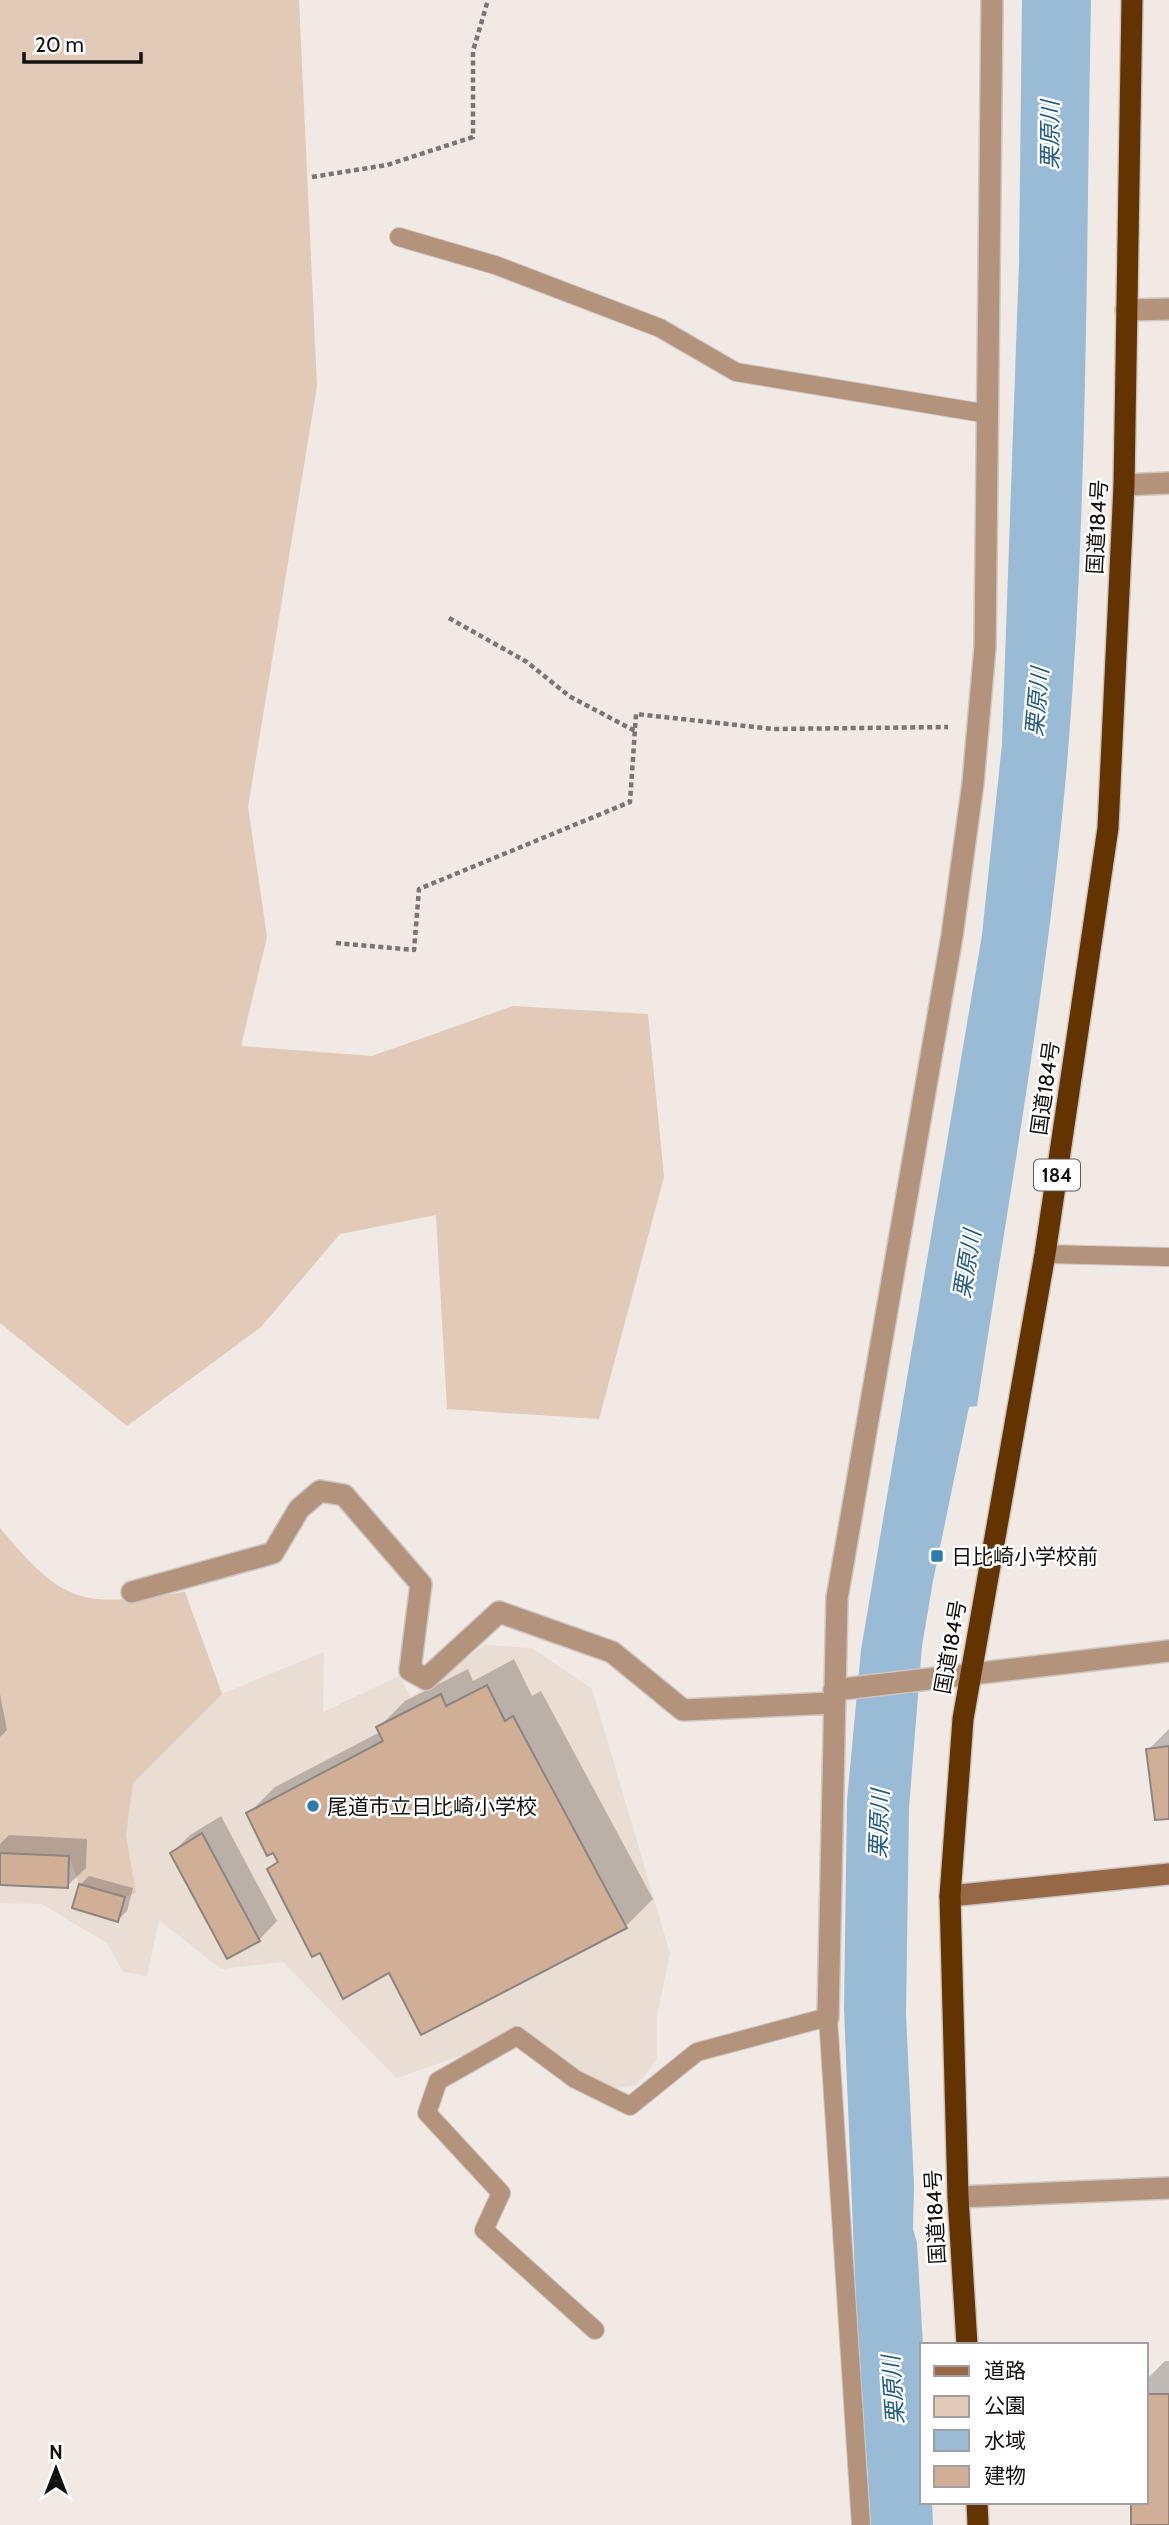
<svg xmlns="http://www.w3.org/2000/svg" width="1169" height="2525" font-family="Cabin,'Noto Sans JP',sans-serif">
<style>
.built{fill:#eaddd3}
.green{fill:#e1cab8}
.water{fill:#99bbd5}
.shadow{fill:#0003}
.building{fill:#d1af96;stroke:#8c8581;stroke-width:2}
.lines{fill:none;stroke-linecap:round;stroke-linejoin:round}
.lane-casing{stroke:#cdc6c2;stroke-width:20}
.street-casing{stroke:#cdc6c2;stroke-width:24}
.secondary-casing{stroke:#cdc6c2;stroke-width:24}
.highway-casing{stroke:#cdc6c2;stroke-width:24}
.path{stroke:#7a7572;stroke-width:4.5;stroke-dasharray:5 3.5;stroke-linecap:butt}
.lane{stroke:#b3937b;stroke-width:18}
.street{stroke:#b3937b;stroke-width:21}
.secondary{stroke:#966845;stroke-width:21}
.highway{stroke:#643400;stroke-width:21}
.poi-dot{fill:#2d7cae;stroke:#fff;stroke-width:2.5}
.labels{text-anchor:middle;dominant-baseline:central;stroke-width:5;stroke-linejoin:round;paint-order:stroke}
.shield{fill:#fff;stroke:#5a5857;stroke-width:2}
.shield-label{font-size:19px;font-weight:bold;fill:#13110f}
.street-label{font-size:21px;fill:#13110f;stroke:#fff}
.poi-label{font-size:21px;fill:#13110f;stroke:#fff;text-anchor:start}
.water-label{font-size:23px;font-style:italic;fill:#265d82;stroke:#fff}
</style>
<rect width="100%" height="100%" fill="#f0e9e4"/>
<!-- built -->
<path class="built" d="M 0,1528 L 32,1566 L 57,1587 L 72,1595 L 93,1599 L 140,1599 L 185,1592 L 222,1694 L 324,1652 L 323,1712 L 399,1676 L 411,1697 L 485,1645 L 532,1648 L 592,1689 L 670,1953 L 657,2015 L 657,2059 L 637,2085 L 617,2088 L 591,2084 L 517,2036 L 397,2078 L 283,1962 L 221,1969 L 159,1920 L 147,1976 L 123,1972 L 107,1943 L 42,1904 L 0,1903 Z"/>
<!-- green -->
<path class="green" d="M 0,0 L 299,0 L 317,386 L 248,807 L 267,937 L 241,1046 L 372,1056 L 513,1006 L 648,1014 L 664,1177 L 599,1419 L 447,1409 L 436,1215 L 340,1234 L 261,1327 L 127,1426 L 0,1323 Z
M 0,1528 C 66,1608 85,1607 185,1592 L 222,1694 L 133,1783 L 126,1835 L 136,1893 L 125,1897 L 79,1884 L 69,1856 L 0,1853 Z"/>
<!-- water -->
<path class="water" d="M 1022,0 L 1091,0 C 1086,250 1088,502 1068,752 C 1050,971 1010,1189 977,1406 L 969,1407 L 933,1581 L 922,1646 L 909,1808 L 906,2014 L 914,2185 L 913,2229 L 917,2243 L 923,2345 L 922,2502 L 932,2502 L 933,2525 L 871,2525 L 856,2302 L 844,2009 L 847,1801 L 861,1650 L 982,935 L 1002,744 L 1019,262 Z"/>
<!-- shadow -->
<path class="shadow" d="M 514,1659 L 532,1696 L 541,1691 L 653,1899 L 626,1926 L 422,2033 L 390,1971 L 320,1951 L 269,1870 L 279,1860 L 248,1814 L 275,1787 L 380,1732 L 378,1728 L 405,1701 L 468,1669 L 473,1681 Z
M 0,1694 L 7,1730 L 0,1737 Z
M 1169,1729 L 1169,1817 L 1148,1750 Z
M 221,1816 L 277,1921 L 259,1940 L 172,1853 L 190,1835 Z
M 9,1835 L 87,1839 L 86,1868 L 67,1886 L 0,1883 L 0,1844 Z
M 89,1876 L 133,1888 L 127,1911 L 118,1920 L 80,1885 Z
M 1165,2361 L 1169,2361 L 1169,2525 L 1133,2525 L 1146,2502 L 1146,2380 Z"/>
<!-- building -->
<path class="building" d="M 487,1685 L 505,1721 L 513,1716 L 627,1928 L 421,2035 L 389,1973 L 343,1999 L 320,1953 L 312,1957 L 267,1869 L 278,1862 L 273,1853 L 267,1856 L 246,1813 L 383,1741 L 376,1727 L 441,1694 L 446,1706 Z
M 1169,1746 L 1169,1819 L 1155,1820 L 1146,1749 Z
M 202,1833 L 260,1941 L 227,1959 L 170,1853 Z
M 0,1853 L 69,1856 L 68,1888 L 0,1885 Z
M 79,1884 L 125,1897 L 118,1922 L 72,1908 Z
M 1146,2394 L 1169,2394 L 1169,2525 L 1131,2525 L 1131,2502 L 1146,2502 Z"/>
<g class="lines">
<!-- lane casing -->
<g class="lane-casing">
<path id="lane" d="M 399,237 L 495,265 L 660,328 L 736,372 L 988,414
M 1045,1254 L 1169,1257
M 595,2330 L 484,2230 L 501,2193 L 427,2113 L 438,2081 L 517,2036 L 575,2079 L 630,2106 L 697,2052 L 828,2017 L 861,2525"/>
</g>
<!-- street casing -->
<g class="street-casing">
<path id="street" d="M 1126,310 L 1169,309
M 1124,485 L 1169,483
M 132,1592 L 273,1553 L 299,1509 L 320,1491 L 344,1495 L 421,1584 L 410,1670 L 426,1679 L 499,1612 L 612,1652 L 683,1710 L 833,1703
M 834,1690 L 1169,1651
M 828,2017 L 837,1598 L 952,936 L 973,783 L 985,647 L 992,0
M 958,2197 L 1169,2188"/>
</g>
<!-- secondary casing -->
<g class="secondary-casing">
<path id="secondary" d="M 950,1896 L 1169,1874"/>
</g>
<!-- highway casing -->
<g class="highway-casing">
<path id="highway" d="M 967,2345 L 958,2197 L 950,1896 L 963,1719 L 1045,1254 L 1108,828 L 1124,485 L 1132,0
M 977,2502 L 978,2525"/>
</g>
<!-- path -->
<path class="path" d="M 312,177 L 387,165 L 473,137 L 473,51 L 488,0
M 449,618 L 527,662 L 569,696 L 635,731
M 336,943 L 414,950 L 419,889 L 630,802 L 636,714 L 773,729 L 948,727"/>
<!-- lane -->
<use href="#lane" class="lane"/>
<!-- street -->
<use href="#street" class="street"/>
<!-- secondary -->
<use href="#secondary" class="secondary"/>
<!-- highway -->
<use href="#highway" class="highway"/>
</g>
<!-- markers -->
<g class="poi-dot">
<rect x="930" y="1549" width="14" height="14" rx="3.5"/>
<circle cx="313" cy="1806" r="7"/>
</g>
<g class="labels">
<!-- shield labels -->
<rect class="shield" x="1034" y="1159.5" width="46" height="31" rx="5"/>
<g class="shield-label">
<text x="1057" y="1175">184</text>
</g>
<!-- street labels -->
<g class="street-label">
<text transform="translate(1097 527) rotate(-87)">国道184号</text>
<text transform="translate(1045 1088) rotate(-82)">国道184号</text>
<text transform="translate(950 1647) rotate(-80)">国道184号</text>
<text transform="translate(935 2217) rotate(-93)">国道184号</text>
</g>
<!-- poi labels -->
<g class="poi-label">
<text x="951" y="1556">日比崎小学校前</text>
<text x="327" y="1806">尾道市立日比崎小学校</text>
</g>
<!-- water labels -->
<g class="water-label">
<text transform="translate(1050 135) rotate(-90)">栗原川</text>
<text transform="translate(1037 702) rotate(-85)">栗原川</text>
<text transform="translate(967 1264) rotate(-81)">栗原川</text>
<text transform="translate(879 1824) rotate(-88)">栗原川</text>
<text transform="translate(893 2390) rotate(-94)">栗原川</text>
</g>
</g>
<!-- legend -->
<rect x="920" y="2343" width="228" height="161" fill="#ffffff" stroke="#a1a09f" stroke-width="2"/>
<rect x="934" y="2366" width="35" height="10" fill="#966845" stroke="#a1a09f" stroke-width="2"/>
<text x="984" y="2378" font-size="21" fill="#13110f">道路</text>
<rect x="934" y="2396" width="35" height="21" fill="#e1cab8" stroke="#a1a09f" stroke-width="2"/>
<text x="984" y="2413" font-size="21" fill="#13110f">公園</text>
<rect x="934" y="2430" width="35" height="21" fill="#99bbd5" stroke="#a1a09f" stroke-width="2"/>
<text x="984" y="2448" font-size="21" fill="#13110f">水域</text>
<rect x="934" y="2466" width="35" height="21" fill="#d1af96" stroke="#a1a09f" stroke-width="2"/>
<text x="984" y="2483" font-size="21" fill="#13110f">建物</text>
<!-- north arrow -->
<g transform="translate(56 2469)" stroke="#ffffff" stroke-width="5" paint-order="stroke">
<path d="M0-5L12 26L0 18L-12 26Z" fill="#13110f"/>
<text y="-10" font-size="19" font-weight="bold" text-anchor="middle" fill="#13110f">N</text>
</g>
<!-- scale -->
<path d="M24 52v10h117v-10" fill="none" stroke="#13110f" stroke-width="3.5"/>
<text x="35" y="52" font-size="21" fill="#13110f" stroke="#ffffff" stroke-width="5" paint-order="stroke">20 m</text>
</svg>
